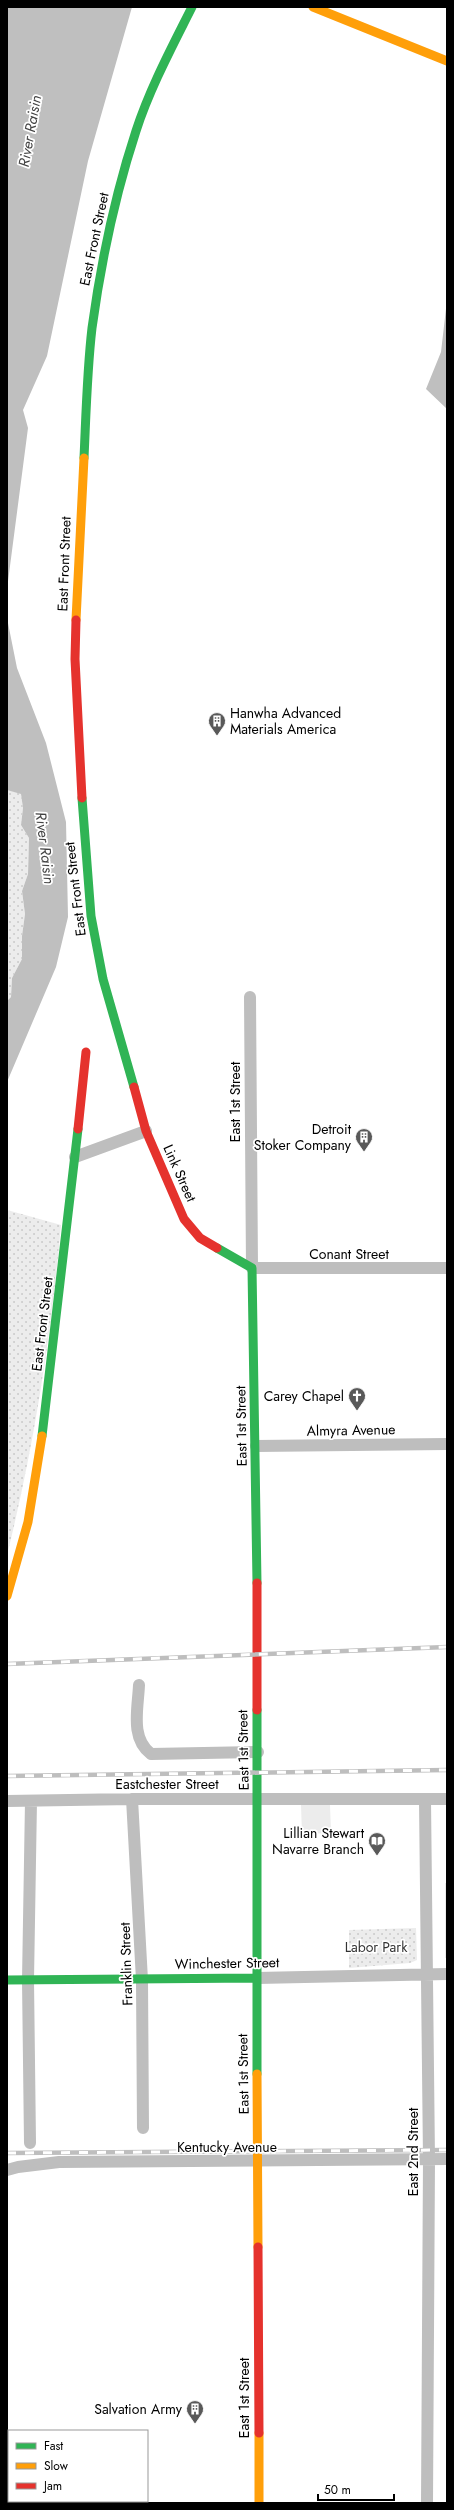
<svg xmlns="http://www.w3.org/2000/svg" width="454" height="2510" font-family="Jost,sans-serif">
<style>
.green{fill:#ececec}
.park{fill:url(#park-dots)}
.water{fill:#bfbfbf}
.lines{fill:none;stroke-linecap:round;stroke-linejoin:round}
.street{stroke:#bebebe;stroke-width:12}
.fast{stroke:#30b455;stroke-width:9}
.slow{stroke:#ff9f0a;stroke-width:9}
.jam{stroke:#e5322d;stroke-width:9}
.rail-casing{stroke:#bebebe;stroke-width:4.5}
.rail{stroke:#fff;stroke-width:3;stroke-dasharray:9;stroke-linecap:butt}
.labels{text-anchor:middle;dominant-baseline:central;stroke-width:3.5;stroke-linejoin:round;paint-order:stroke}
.street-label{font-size:14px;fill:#000;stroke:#fff}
.poi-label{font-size:14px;fill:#000;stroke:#fff;text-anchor:end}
.park-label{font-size:14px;fill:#333;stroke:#fff}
.water-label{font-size:15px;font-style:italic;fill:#444;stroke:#fff}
</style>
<defs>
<pattern id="park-dots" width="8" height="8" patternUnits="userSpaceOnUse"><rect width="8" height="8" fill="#ececec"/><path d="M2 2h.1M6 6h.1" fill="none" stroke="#c9c9c9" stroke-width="1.8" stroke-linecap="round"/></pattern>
</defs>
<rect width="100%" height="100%" fill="#fff"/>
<!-- green -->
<path class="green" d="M 301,1805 L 330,1805 L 331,1833 L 302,1834 Z
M 445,1883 L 447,1883 L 447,1958 L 445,1958 Z
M 446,2266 L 447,2266 L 447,2416 Z"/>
<!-- park -->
<path class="park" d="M 7,790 L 21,793 L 23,808 L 21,825 L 29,838 L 28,874 L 22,891 L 25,914 L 22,936 L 22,959 L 12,978 L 11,997 L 7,1001 Z
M 7,1210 L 61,1225 C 51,1336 34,1447 7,1555 Z
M 416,1928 L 417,1960 L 410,1963 L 349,1968 L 349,1930 Z"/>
<!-- water -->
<path class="water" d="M 7,7 L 132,7 L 88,161 L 47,356 L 23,410 L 28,428 L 7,589 L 8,623 L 17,668 L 46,743 L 66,822 L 68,917 L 56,967 L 7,1082 L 7,1001 L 11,997 L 12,978 L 22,959 L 22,936 L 25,914 L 22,891 L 28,874 L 29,838 L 21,825 L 23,808 L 21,794 L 7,790 Z
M 447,300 L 447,409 L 426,389 L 441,352 Z"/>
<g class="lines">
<!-- street -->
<path class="street" d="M 250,997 L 252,1268 L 447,1268
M 75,1157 L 146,1131
M 256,1446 L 447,1444
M 139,1685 C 138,1709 130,1738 151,1754 L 258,1752
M 132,1799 L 142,1980 L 143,2128
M 425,1800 L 429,2159 L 427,2503
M 7,1801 L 132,1799 L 447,1799
M 257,1978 L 447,1974
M 30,2143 L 28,1980 L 31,1801
M 7,2170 L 18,2167 L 59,2162 L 447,2159
M 7,2470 L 9,2470
M 88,2501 L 92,2503"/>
<!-- fast -->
<path class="fast" d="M 84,458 C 86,415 87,371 92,328 C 101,262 115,195 136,131 C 150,88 172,47 192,7
M 82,798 L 91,916 L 103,979 L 134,1087
M 217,1248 L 252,1268 L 257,1583
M 42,1436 L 78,1129
M 257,1710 L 257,2074
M 7,1980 L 257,1978"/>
<!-- slow -->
<path class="slow" d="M 313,7 L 447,61
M 76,620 L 84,458
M 7,1596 L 28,1522 L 42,1436
M 257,2074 L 258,2247
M 259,2433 L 259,2503"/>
<!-- jam -->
<path class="jam" d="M 76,620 L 75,659 L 82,798
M 134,1087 L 146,1131 L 184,1219 L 200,1238 L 217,1248
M 78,1129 L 86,1052
M 257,1583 L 257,1710
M 258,2247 L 259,2433"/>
<!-- rail casing -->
<g class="rail-casing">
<path id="rail" d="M 7,1664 L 447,1647
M 7,1776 L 447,1770
M 7,2153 L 447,2150"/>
</g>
<!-- rail -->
<use href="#rail" class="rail"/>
</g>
<!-- icons -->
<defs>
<g id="building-pin" transform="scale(0.9)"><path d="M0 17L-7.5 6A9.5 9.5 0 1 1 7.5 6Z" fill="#595959" stroke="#fff"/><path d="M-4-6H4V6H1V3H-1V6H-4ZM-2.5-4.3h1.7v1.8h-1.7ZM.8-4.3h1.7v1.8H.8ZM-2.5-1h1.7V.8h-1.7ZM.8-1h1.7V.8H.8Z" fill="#fff"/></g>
<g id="church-pin" transform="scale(0.9)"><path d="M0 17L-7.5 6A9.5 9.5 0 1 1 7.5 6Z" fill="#595959" stroke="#fff"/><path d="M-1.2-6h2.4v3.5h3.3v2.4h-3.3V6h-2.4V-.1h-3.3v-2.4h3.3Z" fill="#fff"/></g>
<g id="library-pin" transform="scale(0.9)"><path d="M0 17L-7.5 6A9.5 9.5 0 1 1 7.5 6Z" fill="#595959" stroke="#fff"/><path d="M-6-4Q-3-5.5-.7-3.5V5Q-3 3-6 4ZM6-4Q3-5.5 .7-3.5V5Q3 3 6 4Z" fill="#fff"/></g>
</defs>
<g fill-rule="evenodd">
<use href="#building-pin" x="217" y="721"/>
<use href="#building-pin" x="364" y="1137"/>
<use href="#church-pin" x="357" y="1396"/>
<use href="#library-pin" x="377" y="1841"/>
<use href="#building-pin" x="195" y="2409"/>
</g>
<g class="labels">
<!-- street labels -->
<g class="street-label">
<text transform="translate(94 239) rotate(-78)">East Front Street</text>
<text transform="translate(64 564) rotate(-88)">East Front Street</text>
<text transform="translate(75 889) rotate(-97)">East Front Street</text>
<text transform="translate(235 1102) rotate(-90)">East 1st Street</text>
<text transform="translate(180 1173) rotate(66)">Link Street</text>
<text x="349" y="1254">Conant Street</text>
<text transform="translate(42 1324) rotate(-83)">East Front Street</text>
<text transform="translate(241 1426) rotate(-91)">East 1st Street</text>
<text transform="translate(351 1430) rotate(-1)">Almyra Avenue</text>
<text transform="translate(243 1750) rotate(-91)">East 1st Street</text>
<text x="167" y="1784">Eastchester Street</text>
<text transform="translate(227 1963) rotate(-1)">Winchester Street</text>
<text transform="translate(126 1964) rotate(-92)">Franklin Street</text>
<text transform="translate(243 2074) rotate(-91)">East 1st Street</text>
<text x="227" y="2147">Kentucky Avenue</text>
<text transform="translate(413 2152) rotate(-90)">East 2nd Street</text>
<text transform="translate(244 2398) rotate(-90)">East 1st Street</text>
</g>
<!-- poi labels -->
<g class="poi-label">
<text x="230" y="713" text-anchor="start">Hanwha Advanced<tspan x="230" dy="16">Materials America</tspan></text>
<text x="351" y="1129">Detroit<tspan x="351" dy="16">Stoker Company</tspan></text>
<text x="344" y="1396">Carey Chapel</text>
<text x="364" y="1833">Lillian Stewart<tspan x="364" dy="16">Navarre Branch</tspan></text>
<text x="182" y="2409">Salvation Army</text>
</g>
<!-- park labels -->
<g class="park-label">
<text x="376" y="1947">Labor Park</text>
</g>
<!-- water labels -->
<g class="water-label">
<text transform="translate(30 131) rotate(-80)">River Raisin</text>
<text transform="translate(45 848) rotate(83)">River Raisin</text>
</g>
</g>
<!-- border -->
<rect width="454" height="2510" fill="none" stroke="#000000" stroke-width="16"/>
<!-- legend -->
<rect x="8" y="2430" width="140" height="72" fill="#ffffff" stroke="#999999"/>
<rect x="16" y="2443" width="20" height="6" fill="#30b455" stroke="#999999"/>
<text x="44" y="2450" font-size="12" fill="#000000">Fast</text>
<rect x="16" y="2463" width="20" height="6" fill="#ff9f0a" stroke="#999999"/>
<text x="44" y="2470" font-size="12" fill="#000000">Slow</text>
<rect x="16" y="2483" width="20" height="6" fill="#e5322d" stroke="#999999"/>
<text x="44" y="2490" font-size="12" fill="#000000">Jam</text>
<!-- scale -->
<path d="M318 2494v6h76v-6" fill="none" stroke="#000000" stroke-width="2"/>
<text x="324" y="2494" font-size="12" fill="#000000" stroke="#ffffff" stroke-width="3" paint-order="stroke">50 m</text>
</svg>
